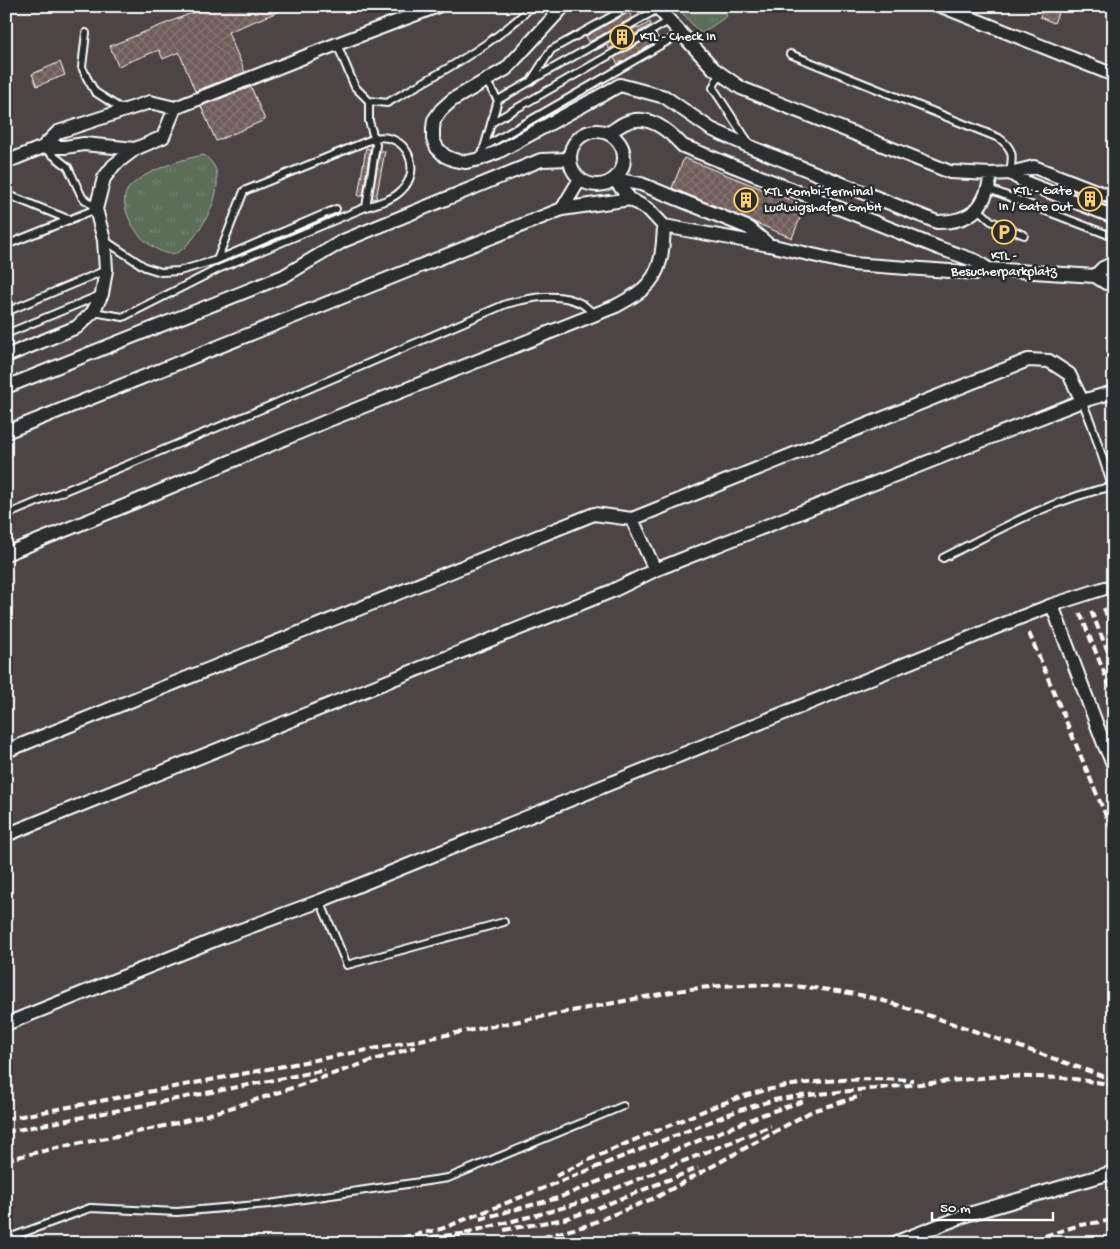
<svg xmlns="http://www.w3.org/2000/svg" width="1120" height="1249" font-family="'Gochi Hand',sans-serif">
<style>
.built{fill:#4d4544}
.grass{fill:url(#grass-tufts);stroke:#adb6ac}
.building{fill:url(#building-cross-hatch);stroke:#fff}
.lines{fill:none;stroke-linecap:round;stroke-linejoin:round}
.service-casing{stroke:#fff;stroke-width:10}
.minor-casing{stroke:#fff;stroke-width:16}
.service{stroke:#2a2d2e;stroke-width:6}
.minor{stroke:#2a2d2e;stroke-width:12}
.rail{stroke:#fff;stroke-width:4;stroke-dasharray:8 4;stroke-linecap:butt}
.labels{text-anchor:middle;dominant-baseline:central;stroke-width:5;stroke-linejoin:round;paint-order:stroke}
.poi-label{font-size:14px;fill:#fff;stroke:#2a2d2e;text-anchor:start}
</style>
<defs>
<pattern id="grass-tufts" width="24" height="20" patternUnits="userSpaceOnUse" patternTransform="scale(1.25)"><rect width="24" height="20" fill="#5b6e59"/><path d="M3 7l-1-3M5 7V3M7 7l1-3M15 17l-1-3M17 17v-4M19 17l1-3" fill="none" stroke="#748472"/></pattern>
<pattern id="building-cross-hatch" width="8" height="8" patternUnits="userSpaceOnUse" patternTransform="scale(1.25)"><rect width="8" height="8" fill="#6f5d5a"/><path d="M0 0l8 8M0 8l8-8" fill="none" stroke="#857573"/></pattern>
</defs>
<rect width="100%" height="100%" fill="#3f3b3b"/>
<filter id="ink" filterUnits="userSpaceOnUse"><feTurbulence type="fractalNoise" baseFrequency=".02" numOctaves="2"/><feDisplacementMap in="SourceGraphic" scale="10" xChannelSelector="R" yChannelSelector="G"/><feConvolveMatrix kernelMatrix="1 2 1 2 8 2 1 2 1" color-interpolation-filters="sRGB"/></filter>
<g filter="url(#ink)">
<!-- built -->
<path class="built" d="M 6,6 L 676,6 L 702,34 L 727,16 L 723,6 L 1114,6 L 1114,1243 L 6,1243 Z"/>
<!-- grass -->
<path class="grass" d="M 676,6 L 723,6 L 727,16 L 701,34 Z
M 204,155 C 211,161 217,167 217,177 C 218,187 215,201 210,210 C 205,223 186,254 171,254 C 161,254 148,244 141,237 C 132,228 118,202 128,189 C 141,172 184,158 204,155 Z"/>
<!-- building -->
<path class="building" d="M 209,6 L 290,7 L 228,32 L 245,72 L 195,91 L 179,52 L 163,59 L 159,50 L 118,66 L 110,46 Z
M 1044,6 L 1061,6 L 1054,23 L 1040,17 Z
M 629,12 L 632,18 L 589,42 L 586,36 Z
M 650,22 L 651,25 L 609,49 L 607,45 L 594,51 L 637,27 L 638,29 Z
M 656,34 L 660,40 L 618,64 L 614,58 Z
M 60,62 L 65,75 L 37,86 L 32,74 Z
M 251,87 L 265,120 L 216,141 L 201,106 Z
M 366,148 L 370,149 L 363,196 L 358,196 Z
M 380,151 L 385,151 L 376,199 L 372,198 Z
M 684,158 L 805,206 L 792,238 L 672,188 Z
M 1070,190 L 1111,205 L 1110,207 L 1069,191 Z"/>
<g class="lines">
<!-- service casing -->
<g class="service-casing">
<path id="service" d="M 86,33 L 82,67 L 87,78 L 95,92 L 123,110
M 337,44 L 355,87 L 369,101 L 387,103 C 437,74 491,47 532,6
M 790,54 L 999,138 C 1014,149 1013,156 1010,173
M 719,74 L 713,88 L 749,143
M 532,80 L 658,9
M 486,81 L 498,100
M 491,123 L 669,21
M 484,147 L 680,34
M 481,158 L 498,100 L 531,81 L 551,50 L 630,6
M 989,189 L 1114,237
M 6,194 L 70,220
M 366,207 L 376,145 L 369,121 L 369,101
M 978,209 L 991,221 L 1024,235
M 104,240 L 145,267 L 161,272 L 179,271 L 217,260 L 336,209
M 6,245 L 96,209 L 82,197 L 68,167 L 44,148
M 6,312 L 106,270
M 93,312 L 123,317 L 218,269 L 366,207 C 378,203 392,200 401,191 C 424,169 406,132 375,138 L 244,191 L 217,260
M 6,334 L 100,295
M 1082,401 L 1091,423 L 1112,486
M 6,515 L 269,406 L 506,304 C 529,298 560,291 582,304 C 587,307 590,311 594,314
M 943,558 C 998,530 1053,499 1114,486
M 320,901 L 347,965 L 504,922
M 6,1239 L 90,1208 L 177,1212 L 269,1204 L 448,1178 L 623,1106"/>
</g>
<!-- minor casing -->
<g class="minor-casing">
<path id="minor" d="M 564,6 L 506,69 L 452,100 L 441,110 L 434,120 L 433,129 L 433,139 L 437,148 L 445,156 L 454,160 L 466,162 L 480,159 L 498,152 L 620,85 L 665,97 L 711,129 L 753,148 L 937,222 C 971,222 986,208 991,174
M 656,6 L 714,69 L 741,88 L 950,172 L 991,174 L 1010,173 L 1034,167 L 1114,198
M 941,6 L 1114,75
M570 158a27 27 0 1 1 54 0a27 27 0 1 1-54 0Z
M 609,133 C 614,130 620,125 625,123 C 648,112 669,131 683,146 L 939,248 L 976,261 L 988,269
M 43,147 L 58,132 L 150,102 L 175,108 L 337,44 L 438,6
M 6,162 L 43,147 L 65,147 L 84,144 L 135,149
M 1010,173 L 1027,183 L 1114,217
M 614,179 L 641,184 L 749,228 L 769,245
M 562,209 L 580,179
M 664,226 L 769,245 L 852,264 L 977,273 L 988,269 L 1095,276 L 1106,283 L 1114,283
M 1095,276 L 1103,268 L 1114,263
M 6,356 L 77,327 L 93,312 L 102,294 L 106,270 L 104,240 L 96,209 L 104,178 L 114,165 L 135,149 L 163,137 L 175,108
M 6,387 L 284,276 L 343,241 L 541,160 L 570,159
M 6,432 L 562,209 L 630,199
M 632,519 L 655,570
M 6,554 L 132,503 L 329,420 L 616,306 C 625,301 635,296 643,289 C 662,273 663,249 664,226 L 649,210 L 630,199 L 614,179
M 1052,605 L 1104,744 L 1114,766
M 6,751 L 594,514 L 632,519 L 1028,360 L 1049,361 L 1069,374 L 1082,401
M 6,835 L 612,591 L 655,570 L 1082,401 L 1114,392
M 6,1024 L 222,937 L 320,901 L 1019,618 L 1052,605 L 1105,588 L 1114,587
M 894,1243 L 969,1214 L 1114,1172"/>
</g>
<!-- service -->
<use href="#service" class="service"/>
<!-- minor -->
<use href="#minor" class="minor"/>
<!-- rail -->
<path class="rail" d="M 1104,608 L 1114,634
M 1091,611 L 1114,666
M 1080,613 L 1114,697
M 1029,633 L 1114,835
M 6,1119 L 671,992 C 729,982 786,983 844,992 C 883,998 920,1013 957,1025 C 1009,1043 1061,1061 1114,1080
M 6,1132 L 325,1070
M 6,1160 C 73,1142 143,1134 210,1114 C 279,1094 346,1068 415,1047
M 556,1176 C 591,1158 627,1143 663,1128 C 695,1115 726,1100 759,1092 C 809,1079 862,1078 913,1080
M 480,1219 L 558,1198 L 764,1114 L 804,1101
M 504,1230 L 564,1219 L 590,1211 L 698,1168
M 465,1233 L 548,1212 L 579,1203 L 771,1126
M 432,1237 L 471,1233
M 367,1243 L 387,1241 L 441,1229 L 737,1111 L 774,1100 L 799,1096 L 1001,1076 L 1067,1078 L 1109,1084
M 521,1243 L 585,1226 L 657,1197 L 812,1111 L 861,1096
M 1022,1243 L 1080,1225 L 1114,1220"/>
</g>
</g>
<!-- icons -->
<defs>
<g id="building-ring" transform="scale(1.25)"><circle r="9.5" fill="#2a2d2e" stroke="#ffd166" stroke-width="1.5"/><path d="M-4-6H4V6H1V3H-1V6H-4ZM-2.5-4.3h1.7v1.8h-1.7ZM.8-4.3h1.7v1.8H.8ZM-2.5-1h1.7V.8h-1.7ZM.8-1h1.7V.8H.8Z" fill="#ffd166"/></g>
<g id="parking-ring" transform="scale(1.25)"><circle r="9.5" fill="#2a2d2e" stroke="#ffd166" stroke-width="1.5"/><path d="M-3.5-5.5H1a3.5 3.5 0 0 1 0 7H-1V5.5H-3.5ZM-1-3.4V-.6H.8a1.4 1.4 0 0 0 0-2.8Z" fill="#ffd166"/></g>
</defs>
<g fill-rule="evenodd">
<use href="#building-ring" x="622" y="37"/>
<use href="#building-ring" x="1090" y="199"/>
<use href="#building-ring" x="746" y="200"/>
<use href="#parking-ring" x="1004" y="232"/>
</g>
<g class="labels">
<!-- poi labels -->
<g class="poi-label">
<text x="640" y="37">KTL - Check In</text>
<text x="1072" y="191" text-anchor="end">KTL - Gate<tspan x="1072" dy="16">In / Gate Out</tspan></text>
<text x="764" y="192">KTL Kombi-Terminal<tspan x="764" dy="16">Ludwigshafen GmbH</tspan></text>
<text x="1004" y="256" text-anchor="middle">KTL -<tspan x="1004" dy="16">Besucherparkplatz</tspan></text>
</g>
</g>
<!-- margin -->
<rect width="1120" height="1249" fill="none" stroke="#2a2d2e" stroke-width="25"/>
<rect x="12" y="12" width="1095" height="1224" fill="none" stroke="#fff" stroke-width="2" filter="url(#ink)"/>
<!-- scale -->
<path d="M932 1212v8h121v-8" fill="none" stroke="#ffffff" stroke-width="2.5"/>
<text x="940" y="1212" font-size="15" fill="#ffffff" stroke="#2a2d2e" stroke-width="4" paint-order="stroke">50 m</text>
</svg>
